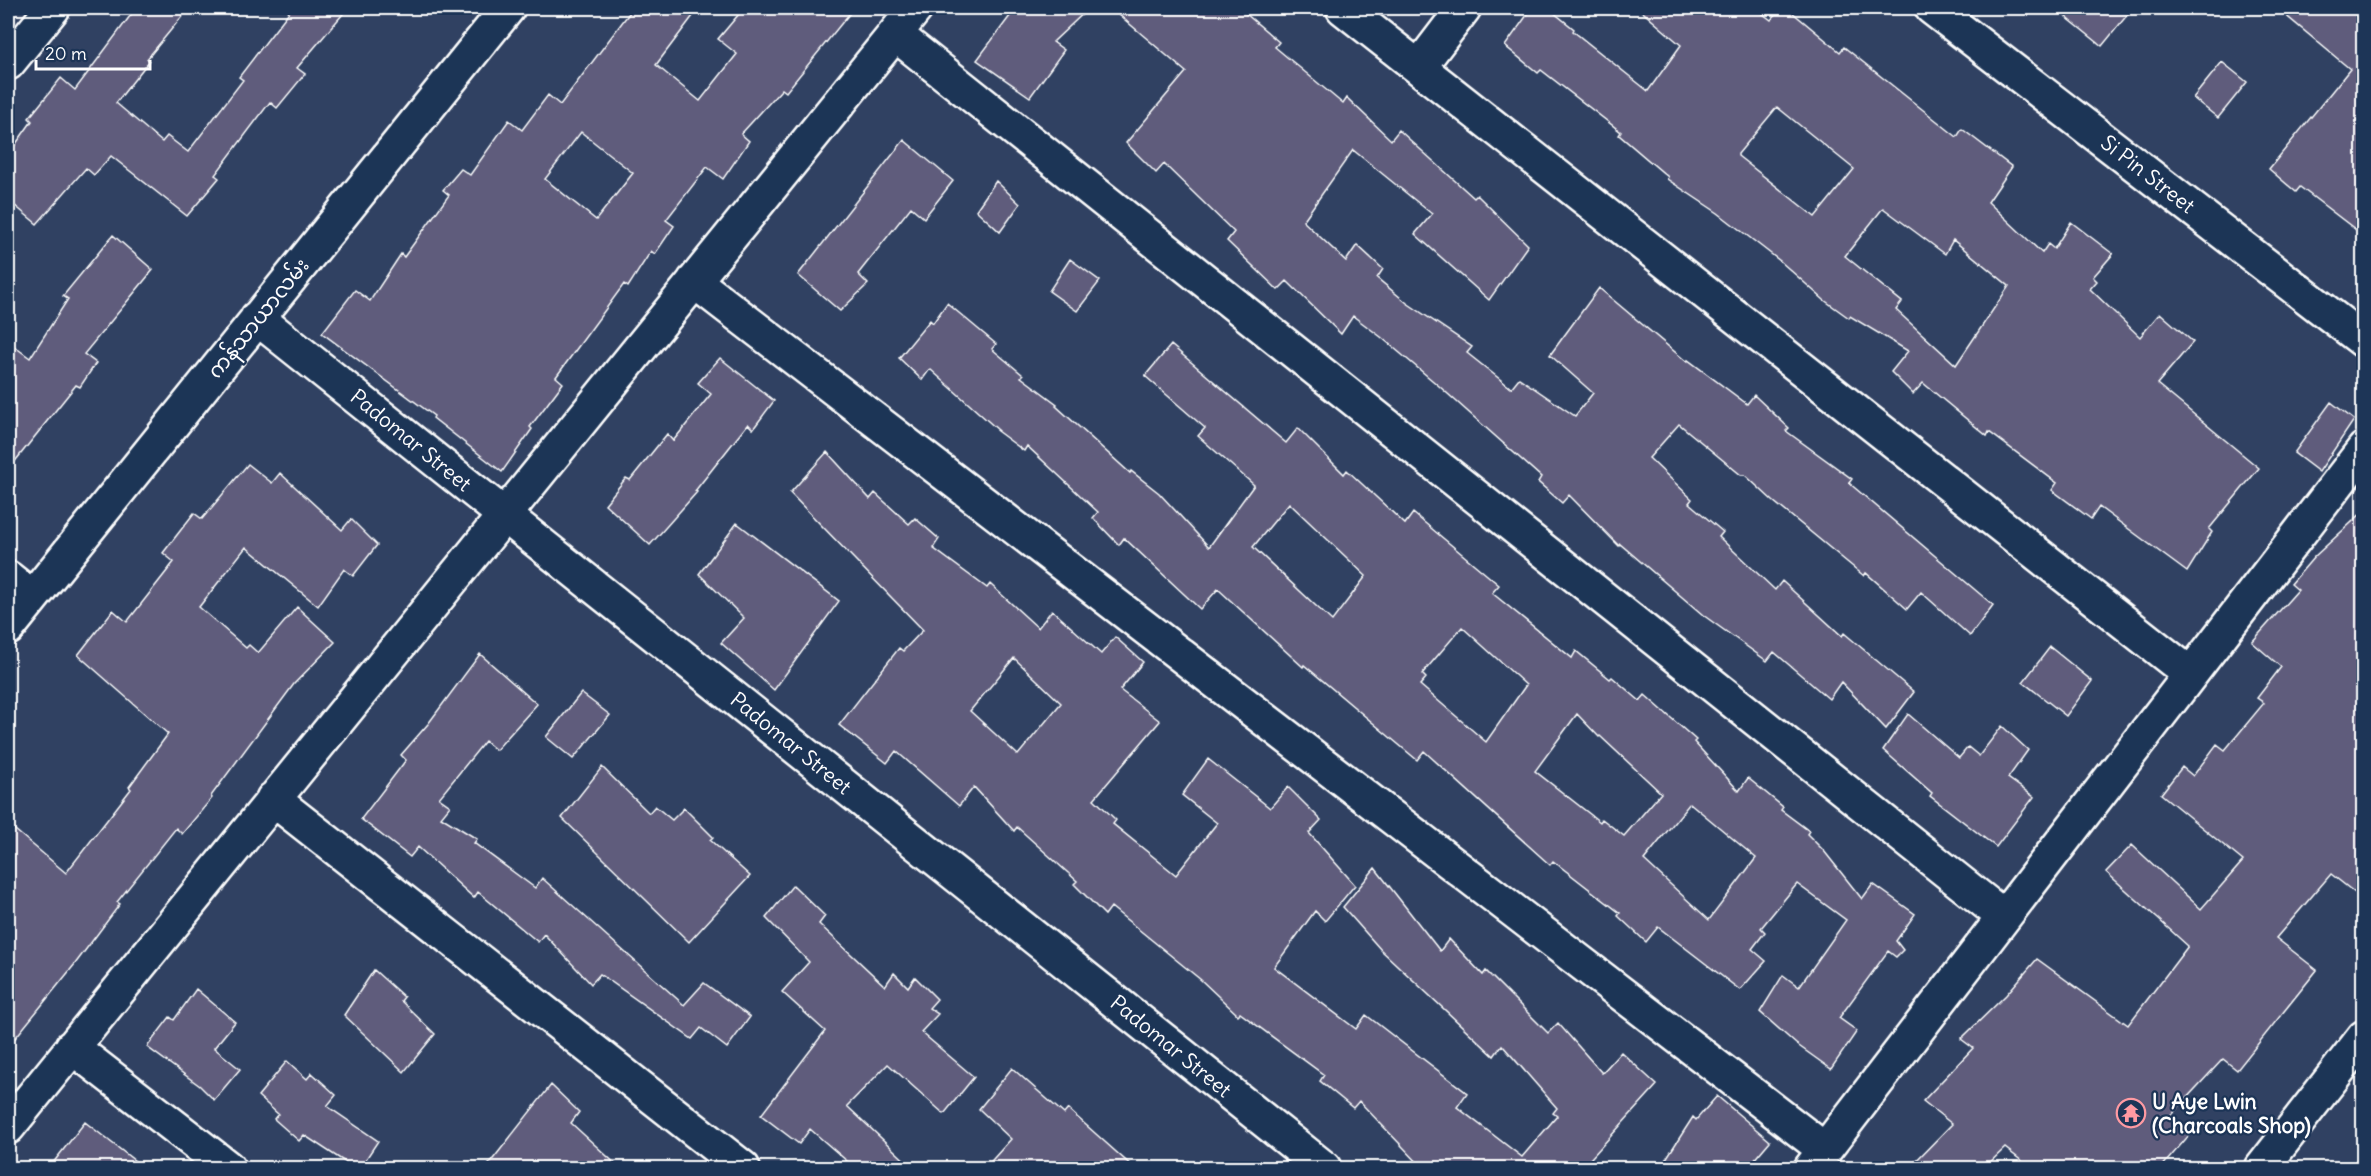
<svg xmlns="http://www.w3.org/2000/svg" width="2371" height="1176" font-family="Delius,'Noto Sans Myanmar',sans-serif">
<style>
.building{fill:#5e5c7b;stroke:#fff;stroke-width:1.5;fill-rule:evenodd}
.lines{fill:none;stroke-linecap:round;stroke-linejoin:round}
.street-casing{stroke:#fff;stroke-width:38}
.secondary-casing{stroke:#fff;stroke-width:38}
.street{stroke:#1d3557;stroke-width:33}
.secondary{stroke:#1d3557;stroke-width:33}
.labels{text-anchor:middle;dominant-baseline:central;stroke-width:4.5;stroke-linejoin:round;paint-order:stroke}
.street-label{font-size:21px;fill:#fff;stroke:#1d3557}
.poi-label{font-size:21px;font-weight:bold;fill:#fff;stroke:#1d3557;text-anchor:start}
</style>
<rect width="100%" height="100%" fill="#304162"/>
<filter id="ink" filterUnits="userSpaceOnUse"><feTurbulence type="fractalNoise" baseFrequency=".0167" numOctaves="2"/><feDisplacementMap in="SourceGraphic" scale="12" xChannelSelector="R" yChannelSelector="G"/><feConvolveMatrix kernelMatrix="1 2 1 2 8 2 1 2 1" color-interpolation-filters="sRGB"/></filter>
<g filter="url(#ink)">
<!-- building -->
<path class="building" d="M 136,8 L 189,8 L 147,59 L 149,61 L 116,103 L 162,142 L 167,136 L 188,152 L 243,80 L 239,77 L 292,8 L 348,8 L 297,68 L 305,74 L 277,108 L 270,102 L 215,175 L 219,178 L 187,216 L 111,156 L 94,175 L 86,168 L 37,224 L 8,200 L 8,155 L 32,121 L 29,118 L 61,78 L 75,90 Z
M 633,8 L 699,8 L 656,65 L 700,101 L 737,54 L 718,39 L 744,8 L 854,8 L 786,92 L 782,89 L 741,134 L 749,141 L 723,179 L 707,167 L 666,220 L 674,226 L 655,254 L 651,251 L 628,287 L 624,284 L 556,377 L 563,383 L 530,427 L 532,429 L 502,472 L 433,418 L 434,416 L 322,333 L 355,290 L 370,301 L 401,254 L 404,257 L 449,195 L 443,190 L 461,169 L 470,175 L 509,120 L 522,130 L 548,95 L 560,105 ZM 581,132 L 633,173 L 596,220 L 545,179 Z
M 1016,8 L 1089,8 L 1053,42 L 1064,50 L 1030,97 L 977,60 Z
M 1111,8 L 1239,8 L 1279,42 L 1275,47 L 1343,104 L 1347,98 L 1391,140 L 1399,130 L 1474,198 L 1477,195 L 1528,245 L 1489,300 L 1415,234 L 1432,214 L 1353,150 L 1303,221 L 1346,261 L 1357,245 L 1383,269 L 1377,278 L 1407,303 L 1472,347 L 1467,353 L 1511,388 L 1519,378 L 1575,416 L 1593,393 L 1550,355 L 1599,288 L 1687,362 L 1688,360 L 1747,404 L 1754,395 L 1789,428 L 1786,431 L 1852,479 L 1849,483 L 1993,605 L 1970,636 L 1921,592 L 1907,609 L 1866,573 L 1864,576 L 1773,501 L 1745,475 L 1741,475 L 1679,424 L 1649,458 L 1692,499 L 1689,503 L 1723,532 L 1719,537 L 1775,590 L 1782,581 L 1842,636 L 1844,633 L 1914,692 L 1886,729 L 1841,682 L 1829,699 L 1774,652 L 1767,661 L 1703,615 L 1620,544 L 1619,546 L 1569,495 L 1562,503 L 1538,482 L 1541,477 L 1439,386 L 1381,337 L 1353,316 L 1341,334 L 1287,281 L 1278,290 L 1227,241 L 1234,232 L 1164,164 L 1156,173 L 1126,143 L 1186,72 Z
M 1532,8 L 1548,8 L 1574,29 L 1573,31 L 1648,91 L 1681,45 L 1638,8 L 1755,8 L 1771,20 L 1781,8 L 1787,8 L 1840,52 L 1844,47 L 1957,137 L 1962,129 L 2012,167 L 1988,202 L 2042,253 L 2048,244 L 2054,249 L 2071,222 L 2113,254 L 2093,277 L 2097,281 L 2090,289 L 2140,337 L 2160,313 L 2193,342 L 2157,384 L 2259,468 L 2209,529 L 2212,532 L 2187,572 L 2099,507 L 2091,519 L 2052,490 L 2057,483 L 1989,432 L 1987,436 L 1923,383 L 1913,394 L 1891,372 L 1908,351 L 1850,316 L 1849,318 L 1824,300 L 1780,261 L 1718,213 L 1667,179 L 1668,177 L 1619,135 L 1621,132 L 1541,70 L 1538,73 L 1505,46 ZM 1777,107 L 1854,169 L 1815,217 L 1738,156 L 1738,154 ZM 1883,208 L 1945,254 L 1953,240 L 2009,286 L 1956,365 L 1896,310 L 1902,302 L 1845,256 Z
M 2055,8 L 2133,8 L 2102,46 Z
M 2277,8 L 2364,8 L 2364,236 L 2300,187 L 2296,192 L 2269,169 L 2350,69 Z
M 2222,62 L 2247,82 L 2218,118 L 2193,98 Z
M 904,140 L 953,181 L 924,218 L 911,207 L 858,274 L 868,284 L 840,311 L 798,275 Z
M 996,181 L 1020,204 L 1000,232 L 976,210 Z
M 113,235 L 153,270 L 84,354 L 96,363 L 80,387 L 76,385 L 8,470 L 8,342 L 30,358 L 68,299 L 63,296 Z
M 1070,259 L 1100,281 L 1077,311 L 1049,291 Z
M 947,303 L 996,344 L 992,349 L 1023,375 L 1021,377 L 1057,404 L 1056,406 L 1130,473 L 1131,471 L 1159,493 L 1209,547 L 1254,485 L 1198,436 L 1205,428 L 1145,376 L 1171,345 L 1286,443 L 1298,428 L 1344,474 L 1347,470 L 1405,524 L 1413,513 L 1499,585 L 1492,593 L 1572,658 L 1576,651 L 1610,679 L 1612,677 L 1640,701 L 1645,695 L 1696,740 L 1694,742 L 1739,791 L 1748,778 L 1783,807 L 1781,810 L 1809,831 L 1807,834 L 1824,851 L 1862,899 L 1873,884 L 1915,914 L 1896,941 L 1903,950 L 1896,957 L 1888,951 L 1839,1018 L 1857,1031 L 1831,1069 L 1796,1044 L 1760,1012 L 1783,975 L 1799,987 L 1846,920 L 1797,884 L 1761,928 L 1765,932 L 1752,949 L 1766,961 L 1740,990 L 1658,927 L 1646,942 L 1618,916 L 1620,913 L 1553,861 L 1550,865 L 1424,751 L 1417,760 L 1304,665 L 1303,667 L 1218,589 L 1200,609 L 1124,538 L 1119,545 L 1093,518 L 1098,512 L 1027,446 L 1024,451 L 997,431 L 998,430 L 930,369 L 922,380 L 899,358 L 930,320 L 933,323 ZM 1289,503 L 1366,576 L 1332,621 L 1253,547 ZM 1462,627 L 1526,685 L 1486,742 L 1420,685 L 1426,678 L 1422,674 ZM 1577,714 L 1599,737 L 1600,736 L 1661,793 L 1624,836 L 1602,819 L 1600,822 L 1535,771 ZM 1690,803 L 1756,858 L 1709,920 L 1644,860 Z
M 720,358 L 774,401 L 753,429 L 748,424 L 695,491 L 697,492 L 650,545 L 605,504 L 626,478 L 630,480 L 667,434 L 673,441 L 711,394 L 698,383 Z
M 2331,402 L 2354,420 L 2319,472 L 2294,453 Z
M 827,452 L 870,499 L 875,493 L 909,524 L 915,518 L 939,539 L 933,548 L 987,588 L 990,584 L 1038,628 L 1052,610 L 1101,654 L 1115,637 L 1143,662 L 1120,690 L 1160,721 L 1094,799 L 1116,820 L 1113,824 L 1176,875 L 1217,823 L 1182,795 L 1208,759 L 1270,808 L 1288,787 L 1321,820 L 1309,833 L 1355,885 L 1325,921 L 1315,911 L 1274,967 L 1356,1029 L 1366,1015 L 1467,1093 L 1457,1107 L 1522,1157 L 1557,1116 L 1553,1113 L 1557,1108 L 1502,1045 L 1494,1056 L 1381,950 L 1343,907 L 1375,868 L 1440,951 L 1449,939 L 1483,975 L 1486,971 L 1548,1033 L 1558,1023 L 1602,1073 L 1621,1052 L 1657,1085 L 1582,1168 L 1423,1168 L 1359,1101 L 1353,1108 L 1320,1081 L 1324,1075 L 1240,1013 L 1238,1015 L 1201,980 L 1111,907 L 1105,915 L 1074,884 L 1077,881 L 1017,827 L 1014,831 L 974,787 L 959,806 L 896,751 L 887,763 L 839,725 L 899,648 L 903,651 L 923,630 L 790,493 ZM 1014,658 L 1061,703 L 1018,755 L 970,711 Z
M 248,464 L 272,483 L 280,473 L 342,530 L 351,519 L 377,545 L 353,576 L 344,569 L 318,606 L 246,547 L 199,607 L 246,648 L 249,645 L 258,653 L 297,607 L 335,642 L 294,684 L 211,796 L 212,798 L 182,834 L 176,828 L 117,902 L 120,904 L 75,964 L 8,1047 L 8,824 L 66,873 L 131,789 L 129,787 L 168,734 L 78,655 L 113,610 L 127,622 L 174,562 L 163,553 L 194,513 L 202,519 Z
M 2364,511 L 2364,900 L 2331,874 L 2276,938 L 2317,970 L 2237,1070 L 2223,1059 L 2169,1117 L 2191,1133 L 2161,1168 L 2031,1168 L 2005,1148 L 1984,1168 L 1909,1168 L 1952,1124 L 1923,1101 L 1973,1048 L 1961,1039 L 2006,995 L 2037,959 L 2128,1025 L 2188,946 L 2106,872 L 2132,845 L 2201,909 L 2243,861 L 2161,794 L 2182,767 L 2193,776 L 2217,744 L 2225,750 L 2264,703 L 2257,698 L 2281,667 L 2252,642 L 2298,590 L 2291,584 L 2314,557 Z
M 737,523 L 839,601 L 774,690 L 721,643 L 744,618 L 699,574 Z
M 2050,647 L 2092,681 L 2066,716 L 2023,682 Z
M 480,654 L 537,704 L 496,750 L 485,741 L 439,798 L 450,806 L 441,817 L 477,839 L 474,843 L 535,888 L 542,878 L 684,1005 L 704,983 L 750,1017 L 727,1048 L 701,1028 L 692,1039 L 600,974 L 591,984 L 544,934 L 538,942 L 478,892 L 474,898 L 418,847 L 410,857 L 361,819 L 406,760 L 401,755 L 428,724 Z
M 581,693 L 610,715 L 573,759 L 546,737 Z
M 1908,714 L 1959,758 L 1968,747 L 1979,756 L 2002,726 L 2028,750 L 2008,778 L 2034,797 L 1996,847 L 1930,796 L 1932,793 L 1883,750 Z
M 602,767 L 649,813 L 655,806 L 672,820 L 684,808 L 713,837 L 710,840 L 750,876 L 689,942 L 562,818 Z
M 793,885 L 825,916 L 819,924 L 885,986 L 894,973 L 908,987 L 915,977 L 937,999 L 929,1008 L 938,1014 L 921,1032 L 974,1077 L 944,1114 L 888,1064 L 847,1106 L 913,1168 L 855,1168 L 810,1129 L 799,1144 L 761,1115 L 825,1031 L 782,992 L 809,962 L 766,918 Z
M 374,970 L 404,997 L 401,1001 L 435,1034 L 404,1072 L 344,1015 Z
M 196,989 L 235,1022 L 214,1048 L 240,1069 L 214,1100 L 200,1086 L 147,1047 L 170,1017 L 174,1020 Z
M 287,1061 L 307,1079 L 312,1073 L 336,1095 L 327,1106 L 378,1141 L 360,1168 L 354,1168 L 304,1135 L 299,1141 L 274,1119 L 278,1114 L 258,1096 Z
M 1012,1068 L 1064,1114 L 1068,1109 L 1134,1168 L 985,1168 L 1011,1139 L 979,1109 Z
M 551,1085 L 579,1112 L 571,1123 L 620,1168 L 486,1168 Z
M 1717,1096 L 1770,1141 L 1747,1168 L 1660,1168 L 1693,1117 L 1696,1120 Z
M 85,1122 L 144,1168 L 49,1168 Z"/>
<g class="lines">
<!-- street casing -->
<g class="street-casing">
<path id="street" d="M 1343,8 L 2190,674
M 895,34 L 2004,917
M 8,63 L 53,8
M 1419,67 L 1464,8
M 694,281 L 1825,1150
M 257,318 L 1324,1168
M 8,578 L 32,597
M 8,628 L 508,8
M 273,799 L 743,1168
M 72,1047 L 228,1168
M 8,1127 L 916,8
M 1811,1168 L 2364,449"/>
</g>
<!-- secondary casing -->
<g class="secondary-casing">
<path id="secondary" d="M 1932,8 L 2364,341
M 2262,1168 L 2364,1037"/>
</g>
<!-- street -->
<use href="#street" class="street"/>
<!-- secondary -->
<use href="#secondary" class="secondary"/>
</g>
</g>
<!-- icons -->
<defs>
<g id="temple-ring" transform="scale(1.5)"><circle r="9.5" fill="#1d3557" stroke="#ff9aa2" stroke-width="1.5"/><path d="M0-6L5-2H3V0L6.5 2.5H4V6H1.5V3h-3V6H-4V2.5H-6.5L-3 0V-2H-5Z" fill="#ff9aa2"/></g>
</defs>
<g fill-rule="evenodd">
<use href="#temple-ring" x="2131" y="1113"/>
</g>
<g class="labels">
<!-- street labels -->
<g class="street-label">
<text transform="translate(2148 174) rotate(38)">Si Pin Street</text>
<text transform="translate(258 318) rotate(-51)">ကန်သာယာလမ်း</text>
<text transform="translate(411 440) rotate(39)">Padomar Street</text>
<text transform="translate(791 743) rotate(39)">Padomar Street</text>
<text transform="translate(1171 1046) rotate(39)">Padomar Street</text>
</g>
<!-- poi labels -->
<g class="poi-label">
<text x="2152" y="1101">U Aye Lwin<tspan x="2152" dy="24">(Charcoals Shop)</tspan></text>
</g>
</g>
<!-- margin -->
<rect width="2371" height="1176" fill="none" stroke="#1d3557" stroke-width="30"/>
<rect x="15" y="15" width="2341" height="1146" fill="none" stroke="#fff" stroke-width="2" filter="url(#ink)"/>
<!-- scale -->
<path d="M36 60v9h114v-9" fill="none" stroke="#ffffff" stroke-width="3"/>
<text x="45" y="60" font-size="18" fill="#ffffff" stroke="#1d3557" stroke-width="4.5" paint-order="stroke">20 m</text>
</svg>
